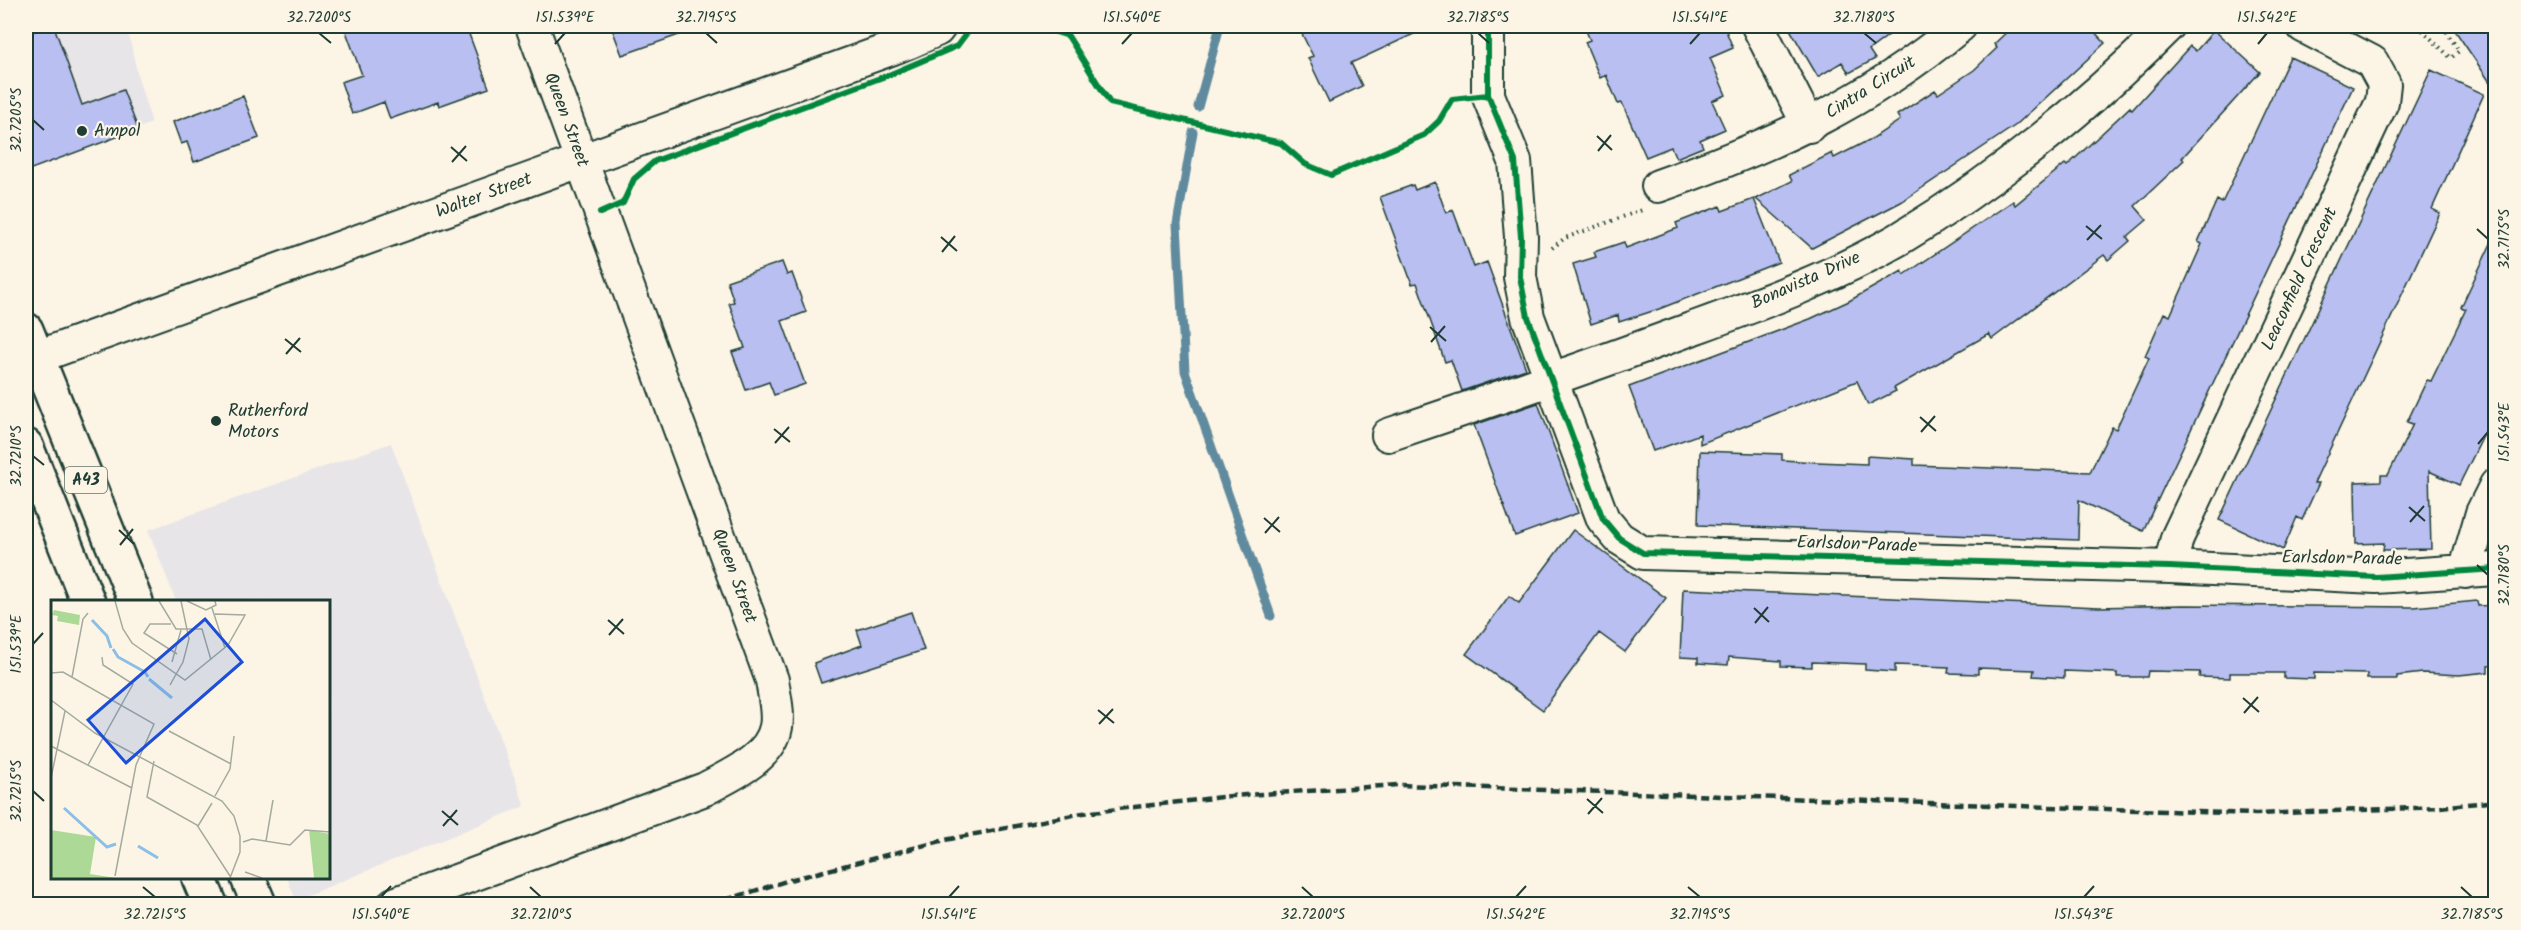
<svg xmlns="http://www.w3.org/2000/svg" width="2521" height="930" font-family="Kalam,sans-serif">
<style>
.built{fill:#e8e5e9}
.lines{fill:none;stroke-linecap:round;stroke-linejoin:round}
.stream{stroke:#608b9f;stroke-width:9}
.building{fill:#b9bff1;stroke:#1f3d34;stroke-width:1.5}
.minor-casing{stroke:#1f3d34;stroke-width:36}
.trunk-casing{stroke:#1f3d34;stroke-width:38}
.path{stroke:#1f3d34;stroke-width:4;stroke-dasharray:1.5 4.5;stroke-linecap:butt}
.minor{stroke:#fcf5e5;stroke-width:32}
.trunk{stroke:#fcf5e5;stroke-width:33}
.rail{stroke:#1f3d34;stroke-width:4.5;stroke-dasharray:9 4.5;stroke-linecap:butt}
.cycleway-casing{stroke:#fcf5e5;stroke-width:10}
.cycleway{stroke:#00873e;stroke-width:6}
.ticks{fill:none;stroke:#1f3d34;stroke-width:2}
.poi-dot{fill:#1f3d34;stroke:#fcf5e5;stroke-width:2}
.labels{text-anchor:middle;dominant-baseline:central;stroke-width:4.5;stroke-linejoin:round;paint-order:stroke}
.shield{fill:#fcf5e5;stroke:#617469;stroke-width:1.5}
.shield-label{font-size:16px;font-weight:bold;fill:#1f3d34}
.street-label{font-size:18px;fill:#1f3d34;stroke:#fcf5e5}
.poi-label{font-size:18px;fill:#1f3d34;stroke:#fcf5e5;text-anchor:start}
.inset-river{fill:none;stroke:#8bbfe7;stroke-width:3}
.inset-road{fill:none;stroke:#a4ab9e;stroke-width:1.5}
.view{fill:#1d4ed8;fill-opacity:0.15;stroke:#1d4ed8;stroke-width:3}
.inset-edge{fill:none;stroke:#1f3d34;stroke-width:3}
.neatline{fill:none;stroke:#1f3d34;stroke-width:2}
.ticks-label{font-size:15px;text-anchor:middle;fill:#1f3d34}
</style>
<rect width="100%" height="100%" fill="#fcf5e5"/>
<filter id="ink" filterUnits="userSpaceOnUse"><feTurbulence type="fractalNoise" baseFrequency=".0167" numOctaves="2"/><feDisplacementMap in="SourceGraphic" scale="12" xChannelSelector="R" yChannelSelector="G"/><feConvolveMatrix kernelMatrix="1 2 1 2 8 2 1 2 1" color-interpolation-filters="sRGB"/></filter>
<g filter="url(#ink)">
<!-- built -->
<path class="built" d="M 26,26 L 127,26 L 139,81 L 152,123 L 26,172 Z
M 391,443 L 525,806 L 296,900 L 287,878 L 328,878 L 328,602 L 176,601 L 148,530 Z"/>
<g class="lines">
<!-- stream -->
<path class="stream" d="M 1198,107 L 1220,26
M 1193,132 L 1177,224 L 1185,371 L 1271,616"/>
</g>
<!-- building -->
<path class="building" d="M 48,26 L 54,26 L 82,105 L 123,90 L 138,129 L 26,171 L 26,34 Z
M 344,26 L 466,26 L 489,88 L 439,106 L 438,102 L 390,119 L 384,102 L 352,114 L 341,82 L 362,75 Z
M 611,26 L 696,26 L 696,29 L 622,55 Z
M 1298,26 L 1431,26 L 1351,63 L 1362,86 L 1329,102 L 1308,58 L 1313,56 Z
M 1584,26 L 1724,26 L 1733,48 L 1710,58 L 1726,95 L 1712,101 L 1725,129 L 1700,140 L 1703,147 L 1676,158 L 1671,147 L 1646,157 L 1622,103 L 1618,104 L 1606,75 L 1600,78 L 1585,42 L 1590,40 Z
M 1788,26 L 1901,26 L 1869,50 L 1875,59 L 1849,73 L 1842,62 L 1818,77 Z
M 2013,26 L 2089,26 L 2105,43 L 2016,125 L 1901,202 L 1812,248 L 1756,199 L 1792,181 L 1789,175 L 1832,153 L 1834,158 L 1873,138 L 1900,120 L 1897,115 L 1935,90 L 1938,94 L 1974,70 L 1997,48 L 1994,44 Z
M 2452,26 L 2496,26 L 2496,91 Z
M 2214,30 L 2260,72 L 2182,158 L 2184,160 L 2135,206 L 2147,220 L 2127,237 L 2130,241 L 2108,260 L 2104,255 L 1992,339 L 1989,334 L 1894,388 L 1896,391 L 1868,405 L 1857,381 L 1700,444 L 1700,434 L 1653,451 L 1629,387 L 1810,319 L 1849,301 L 1902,271 L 1904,275 L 2013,201 L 2015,205 L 2065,164 L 2067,166 L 2130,107 L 2132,110 L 2190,46 L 2196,51 Z
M 2290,57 L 2353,87 L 2143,531 L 2079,500 L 2078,540 L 1698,525 L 1700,451 L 1782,454 L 1782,460 L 1817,462 L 1867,464 L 1867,456 L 1914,459 L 1914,465 L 2090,472 L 2112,427 L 2116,429 L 2149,358 L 2145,356 L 2164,313 L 2170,316 L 2202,244 L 2198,242 L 2217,200 L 2222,203 Z
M 2431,70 L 2484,94 L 2432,209 L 2440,213 L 2314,483 L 2319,483 L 2302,520 L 2297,517 L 2283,550 L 2219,520 Z
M 243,96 L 259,138 L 194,162 L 187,142 L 181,144 L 173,122 Z
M 1435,182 L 1446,213 L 1453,210 L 1474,267 L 1487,262 L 1526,369 L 1462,391 L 1451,360 L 1445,362 L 1417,283 L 1412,284 L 1380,197 L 1413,185 L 1415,190 Z
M 1754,199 L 1779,262 L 1659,309 L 1619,322 L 1618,315 L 1591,324 L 1573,264 L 1596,257 L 1594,252 L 1624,242 L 1626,248 L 1678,228 L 1676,223 L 1720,206 L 1722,211 Z
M 2496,233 L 2496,410 L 2459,485 L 2429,471 L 2431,549 L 2383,550 L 2384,543 L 2356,544 L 2355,482 L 2381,481 L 2381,475 L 2388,475 L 2413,424 L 2407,422 L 2427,380 L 2431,381 L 2466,309 L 2461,307 Z
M 782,262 L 787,275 L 792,273 L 806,312 L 782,321 L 805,384 L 774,395 L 769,382 L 746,390 L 732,352 L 745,348 L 729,303 L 734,302 L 727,281 Z
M 1538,403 L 1578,513 L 1515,536 L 1474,425 Z
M 1573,530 L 1666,598 L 1625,652 L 1599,633 L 1543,710 L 1466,654 L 1509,596 L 1519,603 Z
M 1683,589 L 2099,607 L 2183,605 L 2414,607 L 2477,601 L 2478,606 L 2496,605 L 2496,665 L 2488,666 L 2488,672 L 2459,675 L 2423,673 L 2397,676 L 2397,679 L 2367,679 L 2367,674 L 2314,673 L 2314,679 L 2284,678 L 2284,673 L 2230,673 L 2230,678 L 2199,677 L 2200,672 L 2148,671 L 2147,677 L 2117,677 L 2117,673 L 2064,671 L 2064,678 L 2033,676 L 2034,670 L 1978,668 L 1978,674 L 1948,673 L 1949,667 L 1895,665 L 1895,672 L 1865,670 L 1865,664 L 1812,662 L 1812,667 L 1781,666 L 1781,661 L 1729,657 L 1728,665 L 1698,663 L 1698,658 L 1680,657 Z
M 911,612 L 924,650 L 821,683 L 814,663 L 862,645 L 857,630 Z"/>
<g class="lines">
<!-- minor casing -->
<g class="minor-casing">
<path id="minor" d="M 1488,26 L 1488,95 L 1515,161 L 1521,237 L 1520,277 L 1528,317 L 1603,519 L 1619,538 L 1643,553 L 2170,567 L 2376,577 L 2496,569
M 1758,26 L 1809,126
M 1658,186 C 1772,146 1867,103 1960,26
M 26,361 L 910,42 L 937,30 L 940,26
M 1388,435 C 1490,401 1591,366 1691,329 C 1762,303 1834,277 1899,239 C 1998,179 2086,108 2168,26
M 2170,567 L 2177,538 L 2382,102 L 2384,84 L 2372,62 L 2303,26
M 2465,572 L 2482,513 L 2496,485
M 394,904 L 705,789 C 730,775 770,759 776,727 C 779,713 774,694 772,680 L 532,26"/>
</g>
<!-- trunk casing -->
<g class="trunk-casing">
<path id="trunk" d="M 26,330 L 136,602
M 26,446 L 88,602
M 199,878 L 210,904
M 248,878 L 259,904"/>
</g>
<!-- path -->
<path class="path" d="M 2418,26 L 2451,58 L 2459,51 L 2443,26
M 1552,248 L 1565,238 L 1642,210"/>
<!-- minor -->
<use href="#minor" class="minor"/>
<!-- trunk -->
<use href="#trunk" class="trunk"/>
<!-- rail -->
<path class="rail" d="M 712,904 L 793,879 L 945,840 L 1083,813 L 1231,796 L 1398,785 L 2256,814 L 2440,807 L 2496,801"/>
<!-- cycleway casing -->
<g class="cycleway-casing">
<path id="cycleway" d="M 1038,26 L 1068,36 L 1110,103 L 1281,143 L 1305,164 L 1331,175 L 1424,135 L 1439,121 L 1452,99 L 1488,95
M 1488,26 L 1488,95 L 1515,161 L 1521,237 L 1520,277 L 1528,317 L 1603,519 L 1619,538 L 1643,553 L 2170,567 L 2376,577 L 2496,569
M 600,213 L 623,203 L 634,179 L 655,161 L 891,74 L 957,46 L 972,26"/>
</g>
<!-- cycleway -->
<use href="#cycleway" class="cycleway"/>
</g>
</g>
<!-- ticks -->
<path class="ticks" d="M 319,33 L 331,43M 706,33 L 717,43M 1478,33 L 1489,43M 1864,33 L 1876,43M 555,44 L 565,33M 1122,44 L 1132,33M 1690,44 L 1700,33M 2258,44 L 2267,33M 33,120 L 44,130M 1597,136 L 1612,150M 451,147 L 467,161M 1598,151 L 1611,135M 452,162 L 466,146M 2086,226 L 2102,239M 2477,229 L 2488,239M 941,237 L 957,251M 2087,240 L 2101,225M 942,252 L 955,236M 1430,327 L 1446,341M 285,339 L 301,352M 1431,342 L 1445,326M 286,354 L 300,338M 1920,417 L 1936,431M 774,429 L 790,442M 1921,432 L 1935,416M 775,443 L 789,427M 2478,444 L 2488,432M 33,456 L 44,465M 2409,507 L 2425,521M 1264,518 L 1280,532M 2410,522 L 2424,506M 119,530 L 134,544M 1265,533 L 1279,517M 120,545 L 133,529M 2477,565 L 2488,575M 1754,608 L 1769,622M 608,620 L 624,634M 1755,623 L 1768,607M 609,635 L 623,619M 33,644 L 43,633M 2243,698 L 2259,712M 1098,710 L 1114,723M 2244,713 L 2258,697M 1099,724 L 1113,709M 33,791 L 44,801M 1587,799 L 1603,813M 442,811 L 458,825M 1588,814 L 1602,798M 443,826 L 457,810M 143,887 L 155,897M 530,887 L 541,897M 1302,887 L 1313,897M 1688,887 L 1700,897M 2461,887 L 2472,897M 381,897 L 391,886M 949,897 L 959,886M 1516,897 L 1526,886M 2084,897 L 2094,886"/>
<!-- markers -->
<g class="poi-dot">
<circle cx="82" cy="131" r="6"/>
<circle cx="216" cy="421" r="6"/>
</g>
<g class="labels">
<!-- shield labels -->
<rect class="shield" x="65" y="467" width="42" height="26" rx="4.5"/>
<g class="shield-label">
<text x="86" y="480">A43</text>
</g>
<!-- street labels -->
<g class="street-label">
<text transform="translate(1871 88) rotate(-32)">Cintra Circuit</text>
<text transform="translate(566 120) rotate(70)">Queen Street</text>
<text transform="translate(484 196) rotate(-20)">Walter Street</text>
<text transform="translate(2300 279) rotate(-65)">Leaconfield Crescent</text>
<text transform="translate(1806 281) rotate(-24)">Bonavista Drive</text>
<text transform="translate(1857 545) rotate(2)">Earlsdon Parade</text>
<text transform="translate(2342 559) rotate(1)">Earlsdon Parade</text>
<text transform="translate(734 576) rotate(70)">Queen Street</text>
</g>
<!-- poi labels -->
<g class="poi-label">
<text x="94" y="131">Ampol</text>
<text x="228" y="411">Rutherford<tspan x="228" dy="21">Motors</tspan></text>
</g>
</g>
<!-- overview -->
<g transform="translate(51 600)">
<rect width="279" height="279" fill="#fcf5e5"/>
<path d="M 3,10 L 29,15 L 28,25 L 6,21 L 7,16 L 1,15 ZM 0,230 L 45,237 L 39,274 L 65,278 L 0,278 ZM 258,230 L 279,234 L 279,278 L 263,278 Z" fill="#add997"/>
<path class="inset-river" d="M 41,20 L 56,36 L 60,48M 62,49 L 67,57 L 94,72 L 97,77M 98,79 L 121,98M 13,208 L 56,247 L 65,244M 87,246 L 107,258"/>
<path class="inset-road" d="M 64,1 L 72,29 L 81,43 L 134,80 L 177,45 L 194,15 L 164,14M 108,1 L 125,29 L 151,29 L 160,60M 136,1 L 155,10 L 165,5 L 164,1M 161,8 L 174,48M 120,24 L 99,24 L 93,33 L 126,54M 121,62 L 130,30M 0,73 L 12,72 L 103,124 L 85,165 L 64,276M 21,77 L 32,19 L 37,13M 119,85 L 132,62 L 138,39 L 130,1M 0,100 L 44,133 L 171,201 L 183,216 L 189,236 L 189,252 L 179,278M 118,131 L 180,164M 0,146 L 81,188M 103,161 L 96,197 L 146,225 L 179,276M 37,165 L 82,84 L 52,65 L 51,57M 0,178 L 14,111M 164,196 L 179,169 L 183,136M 147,226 L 161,203M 215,241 L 222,200M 192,242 L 201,239 L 239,245 L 254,230 L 279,232M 194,272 L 211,278"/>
<path class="view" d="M 154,19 L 191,62 L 75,163 L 37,120 Z"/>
<rect width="279" height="279" class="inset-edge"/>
</g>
<!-- margin -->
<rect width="2521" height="930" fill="none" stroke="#fcf5e5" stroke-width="66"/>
<rect x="33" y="33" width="2455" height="864" class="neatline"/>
<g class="ticks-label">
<text x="319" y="22">32.7200°S</text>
<text x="565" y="22">151.539°E</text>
<text x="706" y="22">32.7195°S</text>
<text x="1132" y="22">151.540°E</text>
<text x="1478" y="22">32.7185°S</text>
<text x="1700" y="22">151.541°E</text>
<text x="1864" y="22">32.7180°S</text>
<text x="2267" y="22">151.542°E</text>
<text transform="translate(16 120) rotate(-90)" y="5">32.7205°S</text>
<text transform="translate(2504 239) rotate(-90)" y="5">32.7175°S</text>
<text transform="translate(2504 432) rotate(-90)" y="5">151.543°E</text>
<text transform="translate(16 456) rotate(-90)" y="5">32.7210°S</text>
<text transform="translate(2504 575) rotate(-90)" y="5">32.7180°S</text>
<text transform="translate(16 644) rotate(-90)" y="5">151.539°E</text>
<text transform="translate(16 791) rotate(-90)" y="5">32.7215°S</text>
<text x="155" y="919">32.7215°S</text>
<text x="381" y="919">151.540°E</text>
<text x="541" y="919">32.7210°S</text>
<text x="949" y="919">151.541°E</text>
<text x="1313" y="919">32.7200°S</text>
<text x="1516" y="919">151.542°E</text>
<text x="1700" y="919">32.7195°S</text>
<text x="2084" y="919">151.543°E</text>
<text x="2472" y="919">32.7185°S</text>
</g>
</svg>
